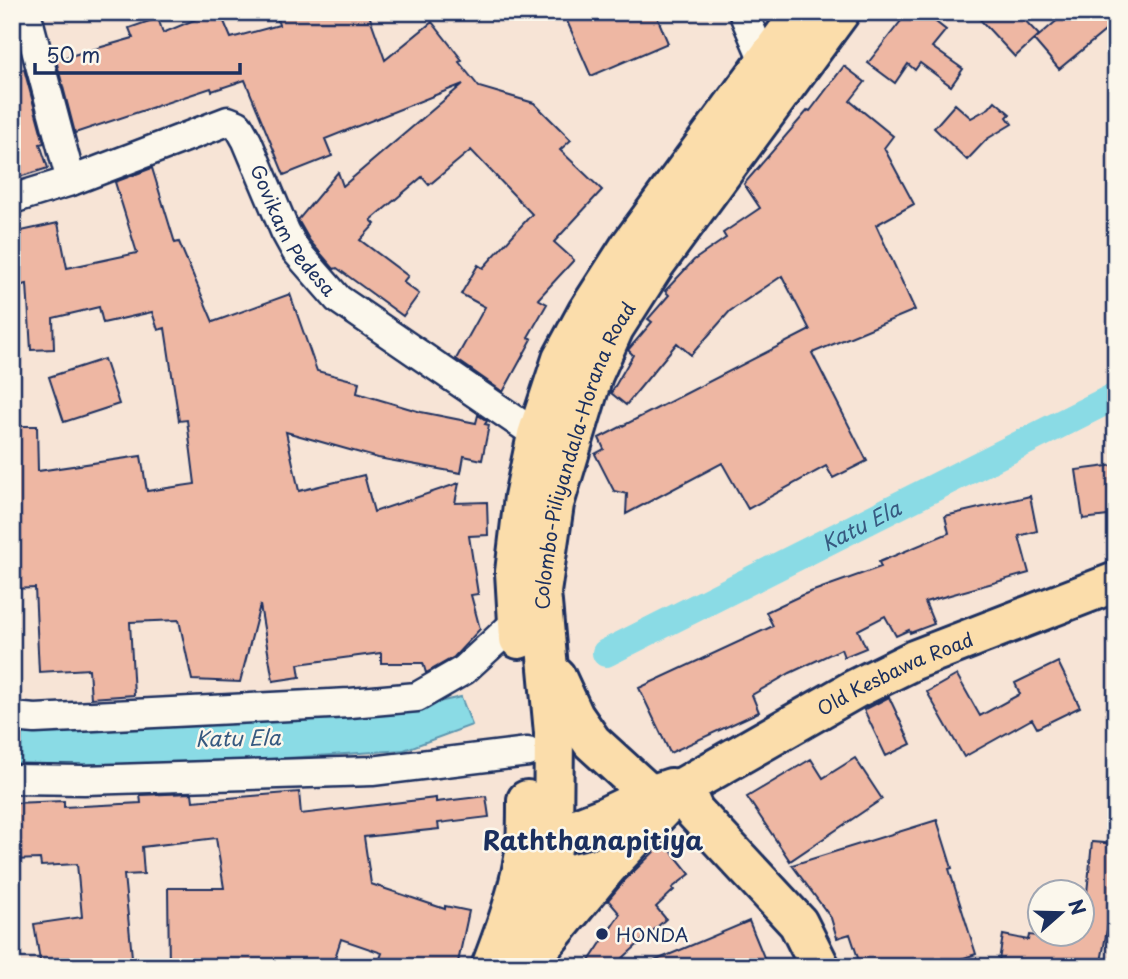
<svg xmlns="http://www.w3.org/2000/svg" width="1128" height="979" font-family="'Playpen Sans',sans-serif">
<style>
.water{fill:#8adbe5;stroke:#5e96af;stroke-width:2}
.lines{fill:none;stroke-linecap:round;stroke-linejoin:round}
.canal{stroke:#8adbe5;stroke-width:28}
.building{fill:#eeb7a3;stroke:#1b2f5e;stroke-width:2}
.minor-casing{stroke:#1b2f5e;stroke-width:33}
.primary-casing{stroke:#1b2f5e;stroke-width:44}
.minor{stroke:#fbf7ec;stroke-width:28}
.primary{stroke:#fbddab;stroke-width:38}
.poi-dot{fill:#1b2f5e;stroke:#fbf7ec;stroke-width:2.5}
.labels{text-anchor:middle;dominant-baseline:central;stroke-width:5;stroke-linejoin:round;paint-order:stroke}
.street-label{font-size:19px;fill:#1b2f5e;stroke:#fbf7ec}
.poi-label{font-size:19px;fill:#1b2f5e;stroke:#fbf7ec;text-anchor:start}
.water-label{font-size:21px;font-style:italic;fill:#375a80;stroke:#fbf7ec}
.district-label{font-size:26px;font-weight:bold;fill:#1b2f5e;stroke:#fbf7ec}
</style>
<rect width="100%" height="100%" fill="#f7e4d6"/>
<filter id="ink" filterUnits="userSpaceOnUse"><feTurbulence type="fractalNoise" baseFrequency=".0143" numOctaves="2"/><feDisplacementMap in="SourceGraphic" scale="14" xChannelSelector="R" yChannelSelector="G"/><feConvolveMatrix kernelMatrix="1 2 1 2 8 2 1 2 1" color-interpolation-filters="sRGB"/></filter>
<g filter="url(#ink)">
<!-- water -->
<path class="water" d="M 461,697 L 472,725 L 404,750 L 80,772 L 12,767 L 12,722 L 416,707 Z"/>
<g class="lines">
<!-- canal -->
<path class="canal" id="s1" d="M 606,653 L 1116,396"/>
</g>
<!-- building -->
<path class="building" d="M 213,12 L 220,12 L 231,38 L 279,25 L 275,12 L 368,12 L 385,60 L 432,22 L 462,60 L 459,62 L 479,87 L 534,103 L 571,140 L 560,150 L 602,190 L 554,242 L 574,260 L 538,299 L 547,304 L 528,337 L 532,339 L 503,392 L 456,359 L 485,307 L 461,294 L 478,265 L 483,268 L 532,214 L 471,150 L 429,185 L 422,177 L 371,220 L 375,224 L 360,240 L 408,276 L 403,282 L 419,294 L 403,316 L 337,268 L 334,269 L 310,241 L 298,220 L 338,172 L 343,186 L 463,84 L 325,139 L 332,156 L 284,175 L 245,80 L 212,91 L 211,88 L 75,133 L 56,60 L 133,38 L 129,28 L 158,18 L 163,33 Z
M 563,12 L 655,12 L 668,43 L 591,76 Z
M 908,12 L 923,12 L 946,30 L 932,47 L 963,69 L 951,86 L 920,63 L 915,70 L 908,64 L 895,83 L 868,63 Z
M 973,12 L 1017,12 L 1039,35 L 1015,57 Z
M 1067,12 L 1116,12 L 1116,22 L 1059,69 L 1034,40 Z
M 844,66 L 865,82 L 850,101 L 893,136 L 884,148 L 914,204 L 876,225 L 915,310 L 812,353 L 867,461 L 833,478 L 826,466 L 748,509 L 722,463 L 626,514 L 627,494 L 614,491 L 595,454 L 604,449 L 599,438 L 810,330 L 782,276 L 730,311 L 691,355 L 677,343 L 626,405 L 611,393 L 633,355 L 628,350 L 652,322 L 648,319 L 669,295 L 665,291 L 694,260 L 726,238 L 723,233 L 760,208 L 744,184 L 808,110 L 810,111 Z
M 24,69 L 44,143 L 40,144 L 48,168 L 16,178 L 12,164 L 12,73 Z
M 995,101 L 1010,114 L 1007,117 L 1012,124 L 987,139 L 967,160 L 934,128 L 955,104 L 971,118 L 989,108 Z
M 152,168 L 175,243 L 179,242 L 213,322 L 290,294 L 317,371 L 359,382 L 357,393 L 421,412 L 476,423 L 478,415 L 487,421 L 485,424 L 489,425 L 482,460 L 464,456 L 461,473 L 378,458 L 286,432 L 299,491 L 364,475 L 374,512 L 459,483 L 455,503 L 487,502 L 488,535 L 469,536 L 478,594 L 471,595 L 480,629 L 454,657 L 426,673 L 423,663 L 381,663 L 381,653 L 298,664 L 300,677 L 273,681 L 260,605 L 240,682 L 192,680 L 179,620 L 130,622 L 134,695 L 91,698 L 89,669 L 39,672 L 35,588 L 12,589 L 12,426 L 37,426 L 38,471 L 141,456 L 147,491 L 195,484 L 187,420 L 179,421 L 165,328 L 158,330 L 152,312 L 103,323 L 99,307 L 53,318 L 54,349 L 31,350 L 27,284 L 17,286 L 12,261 L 12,233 L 58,223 L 67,268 L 137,253 L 115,182 Z
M 104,359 L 119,404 L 64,422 L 49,377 Z
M 1116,465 L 1116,515 L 1083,519 L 1076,470 Z
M 1030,496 L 1037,531 L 1019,536 L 1029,573 L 925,602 L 934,624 L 910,633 L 909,630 L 896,636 L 885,616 L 858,630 L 866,648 L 844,657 L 841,649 L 790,673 L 752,695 L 759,712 L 670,753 L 639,688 L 773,626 L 766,612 L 802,595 L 881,567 L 879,562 L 949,533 L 945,516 Z
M 1058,662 L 1080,707 L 1037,728 L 1032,719 L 964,757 L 927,692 L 957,675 L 980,716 L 1020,694 L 1015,683 Z
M 889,697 L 911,744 L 886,756 L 864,710 Z
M 855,758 L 882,799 L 790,861 L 747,797 L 811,759 L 823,778 Z
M 299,792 L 301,814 L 436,798 L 436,802 L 486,796 L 489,817 L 438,823 L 439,829 L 364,837 L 371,884 L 445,909 L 445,906 L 469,911 L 457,967 L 377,967 L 382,953 L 341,939 L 332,967 L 169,967 L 168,888 L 224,888 L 216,838 L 142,847 L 144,874 L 124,875 L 133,967 L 41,967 L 34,924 L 82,917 L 77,864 L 41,866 L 40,859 L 12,860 L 12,803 L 64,801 L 64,807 L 141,803 L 140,795 L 192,793 L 193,801 Z
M 937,820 L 952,868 L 949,869 L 976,954 L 937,967 L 861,967 L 850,934 L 837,938 L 831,918 L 792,865 Z
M 664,842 L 690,874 L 672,888 L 674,890 L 656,907 L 666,919 L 613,967 L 585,967 L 620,914 L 608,900 L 625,880 Z
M 1092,842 L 1116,844 L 1109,919 L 1100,967 L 998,967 L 1003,935 L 1028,940 L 1029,935 L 1076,940 L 1077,934 L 1083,934 Z
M 749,921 L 768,967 L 640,967 Z"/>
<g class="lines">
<!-- minor casing -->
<g class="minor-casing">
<g id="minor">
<path d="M 26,12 L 71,181"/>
<path d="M 743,12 L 765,63"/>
<path id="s2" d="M 12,199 L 71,181 L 228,121 L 238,125 L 247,141 L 285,231 L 296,251 L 338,299 L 537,435 L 555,441"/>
<path d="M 12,717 L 35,719 L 350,703 L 417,697 L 464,670 L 517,621"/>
<path d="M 12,779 L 84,780 L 372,771 L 528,752"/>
</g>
</g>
<!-- primary casing -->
<g class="primary-casing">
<g id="primary">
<path d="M 519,639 L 515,572 L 524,497 L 537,435 L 562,359 L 587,313 L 630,246 L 802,12"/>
<path d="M 556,677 L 574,716 L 592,742 L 650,795"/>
<path d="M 683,787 L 694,811 L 798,923 L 820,967"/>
<path d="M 553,837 L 604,817 L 650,795 L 671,788"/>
<path id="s3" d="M 549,879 L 609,865 L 683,787 L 855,689 L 914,660 L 1116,582"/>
<path d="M 537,952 L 609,865"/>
<path d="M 491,967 C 506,928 521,887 526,845 C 527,830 527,815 527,800"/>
<path id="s4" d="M 526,967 L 549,879 L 553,837 L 554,733 L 541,592 L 554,504 L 593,375 L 614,328 L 655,264 L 840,12"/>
</g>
</g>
<!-- minor -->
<use href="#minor" class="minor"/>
<!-- primary -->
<use href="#primary" class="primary"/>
</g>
</g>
<!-- markers -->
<circle class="poi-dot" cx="602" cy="934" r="7"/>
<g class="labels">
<!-- street labels -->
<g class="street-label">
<text stroke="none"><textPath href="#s2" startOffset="360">Govikam Pedesa</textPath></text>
<text stroke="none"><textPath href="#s4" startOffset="522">Colombo-Piliyandala-Horana Road</textPath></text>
<text stroke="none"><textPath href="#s3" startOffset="410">Old Kesbawa Road</textPath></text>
</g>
<!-- poi labels -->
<g class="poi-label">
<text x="616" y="934">HONDA</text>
</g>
<!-- water labels -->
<g class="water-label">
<text stroke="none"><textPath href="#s1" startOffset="285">Katu Ela</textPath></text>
<text transform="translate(238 737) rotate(-1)">Katu Ela</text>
</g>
<!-- district labels -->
<g class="district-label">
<text x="593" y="839">Raththanapitiya</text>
</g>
</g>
<!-- margin -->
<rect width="1128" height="979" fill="none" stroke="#fbf7ec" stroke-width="42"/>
<rect x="21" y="21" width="1086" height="937" fill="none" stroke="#1b2f5e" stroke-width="2.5" filter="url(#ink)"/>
<!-- north arrow -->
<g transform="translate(1061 913) rotate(70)"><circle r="33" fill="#fbf7ec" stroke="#a1a7b3" stroke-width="2"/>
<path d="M0-5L12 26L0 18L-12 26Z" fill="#1b2f5e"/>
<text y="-10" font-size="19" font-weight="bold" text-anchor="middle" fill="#1b2f5e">N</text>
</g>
<!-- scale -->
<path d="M35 63v10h205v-10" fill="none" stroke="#1b2f5e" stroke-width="3.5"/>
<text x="46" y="63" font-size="21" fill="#1b2f5e" stroke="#fbf7ec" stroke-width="5" paint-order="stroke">50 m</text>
</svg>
